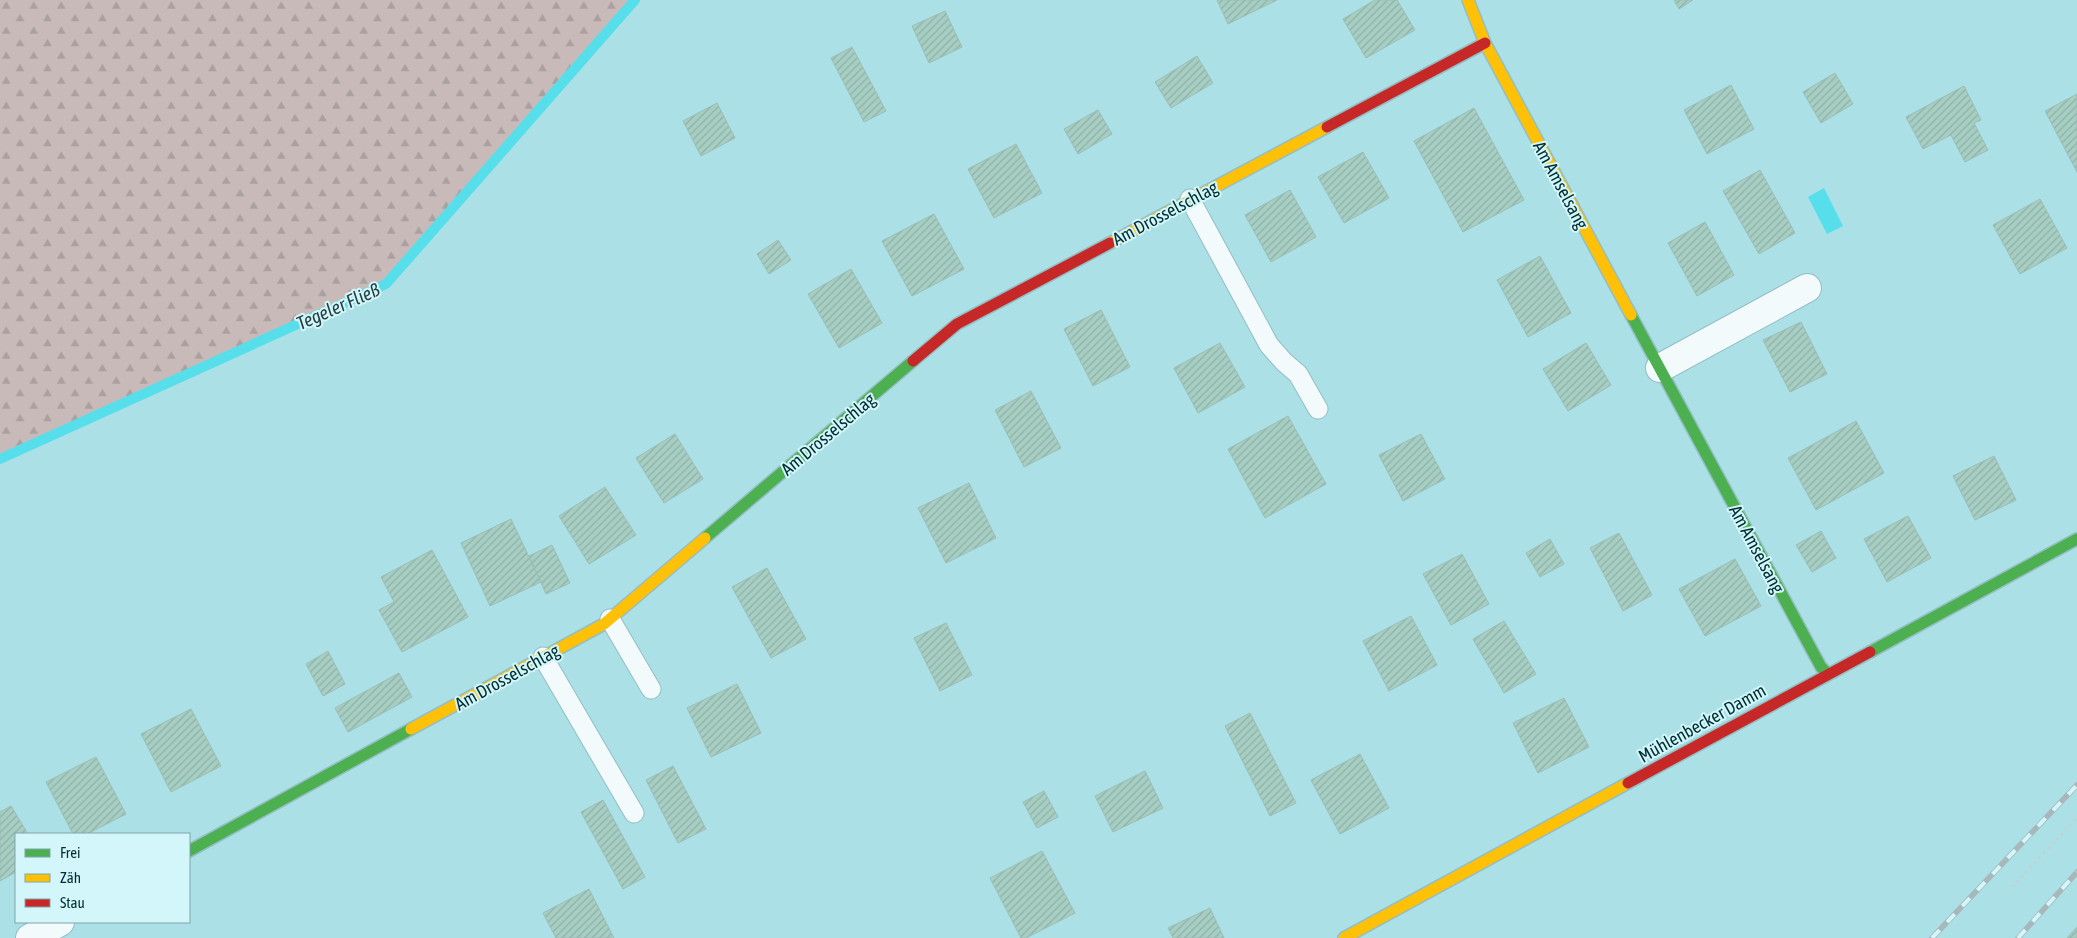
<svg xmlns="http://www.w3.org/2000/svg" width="2077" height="938" font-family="'Asap Condensed',sans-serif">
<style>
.forest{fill:url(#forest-firs)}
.water{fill:#56dfeb}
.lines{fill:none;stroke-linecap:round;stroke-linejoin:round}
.stream{stroke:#56dfeb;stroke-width:10}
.building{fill:url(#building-hatch);stroke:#9bbdb6}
.lane-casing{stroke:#94bec3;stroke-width:21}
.street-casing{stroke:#94bec3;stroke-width:30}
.fast-casing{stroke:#94bec3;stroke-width:14}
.slow-casing{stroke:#94bec3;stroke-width:14}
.jam-casing{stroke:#94bec3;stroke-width:14}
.path{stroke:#c2d2d4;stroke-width:3;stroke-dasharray:2.5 4;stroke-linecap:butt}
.lane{stroke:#f2fafb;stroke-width:19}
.street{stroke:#f2fafb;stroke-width:28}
.fast{stroke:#4caf50;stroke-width:11}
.slow{stroke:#ffc107;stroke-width:11}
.jam{stroke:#c62828;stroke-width:11}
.rail-casing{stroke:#a8b7b9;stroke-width:5.5}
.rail{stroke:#d2f6fa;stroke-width:4;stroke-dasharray:11;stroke-linecap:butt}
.labels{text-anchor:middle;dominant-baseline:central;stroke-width:4;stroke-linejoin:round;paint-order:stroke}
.street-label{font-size:18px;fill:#002d31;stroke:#d2f6fa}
.water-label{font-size:19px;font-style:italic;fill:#243e41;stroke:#d2f6fa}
</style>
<defs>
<pattern id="forest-firs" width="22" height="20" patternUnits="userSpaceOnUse" patternTransform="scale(1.25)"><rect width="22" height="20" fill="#c9baba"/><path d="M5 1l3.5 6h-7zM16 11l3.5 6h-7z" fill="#aba0a0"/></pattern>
<pattern id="building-hatch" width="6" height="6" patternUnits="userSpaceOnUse" patternTransform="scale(1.25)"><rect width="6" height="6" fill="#a7cec2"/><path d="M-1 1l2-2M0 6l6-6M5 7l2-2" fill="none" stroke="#8eb1a7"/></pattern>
</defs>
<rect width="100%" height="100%" fill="#aae0e6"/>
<!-- forest -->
<path class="forest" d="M 0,0 L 635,0 L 386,284 L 0,459 Z"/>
<!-- water -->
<path class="water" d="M 1824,188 L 1843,226 L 1827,234 L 1808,197 Z"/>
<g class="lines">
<!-- stream -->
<path class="stream" d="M 0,459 L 386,284 L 635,0"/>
</g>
<!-- building -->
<path class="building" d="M 1217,0 L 1277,0 L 1228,24 Z
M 1375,0 L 1397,0 L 1415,30 L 1366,58 L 1343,19 Z
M 1674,0 L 1693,0 L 1679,9 Z
M 945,11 L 962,47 L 929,63 L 912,26 Z
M 852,47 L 886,111 L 864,122 L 831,58 Z
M 1197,56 L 1213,83 L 1171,108 L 1155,82 Z
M 1835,73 L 1853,104 L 1821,123 L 1803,92 Z
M 1731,85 L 1754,129 L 1707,154 L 1684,110 Z
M 1964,86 L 1981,120 L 1974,123 L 1988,150 L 1965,162 L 1951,135 L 1923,149 L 1906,117 Z
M 2077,94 L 2077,172 L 2045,111 Z
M 717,103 L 735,138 L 701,156 L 683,121 Z
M 1474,108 L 1524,200 L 1463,232 L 1414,141 Z
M 1098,110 L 1112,134 L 1078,154 L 1064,129 Z
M 1016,144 L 1042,193 L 994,218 L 968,169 Z
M 1363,152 L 1389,198 L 1344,223 L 1318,177 Z
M 1760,170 L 1795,233 L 1759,254 L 1723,191 Z
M 1290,190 L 1316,237 L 1271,262 L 1245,215 Z
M 2040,199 L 2067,248 L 2020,274 L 1993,225 Z
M 934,214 L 964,269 L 912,296 L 882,241 Z
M 1705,222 L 1734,275 L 1697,296 L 1668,243 Z
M 778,240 L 791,260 L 769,274 L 757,254 Z
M 1540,256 L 1571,313 L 1528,337 L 1497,280 Z
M 851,269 L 882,323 L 839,348 L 808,294 Z
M 1101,310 L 1130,367 L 1093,386 L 1064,329 Z
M 1801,322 L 1827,374 L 1790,392 L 1763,340 Z
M 1220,343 L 1245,387 L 1198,413 L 1174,368 Z
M 1586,343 L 1611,385 L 1568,411 L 1543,369 Z
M 1031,391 L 1061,448 L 1024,467 L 995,410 Z
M 1288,416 L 1326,484 L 1265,518 L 1228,449 Z
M 1856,421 L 1884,473 L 1816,510 L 1788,458 Z
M 675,434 L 703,479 L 664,503 L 636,458 Z
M 1421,434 L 1445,479 L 1403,501 L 1379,455 Z
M 1994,456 L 2016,500 L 1975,520 L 1953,476 Z
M 969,483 L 996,538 L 946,563 L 918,508 Z
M 605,487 L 636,535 L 589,564 L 559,516 Z
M 1908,516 L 1931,558 L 1887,582 L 1864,539 Z
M 511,519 L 541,582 L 490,606 L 461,543 Z
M 1821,531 L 1836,558 L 1812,572 L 1796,545 Z
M 1619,533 L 1652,595 L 1623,611 L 1590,548 Z
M 1550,539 L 1564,564 L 1540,577 L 1526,553 Z
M 552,545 L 570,583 L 546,594 L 529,556 Z
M 432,550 L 468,617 L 402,652 L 379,610 L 394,602 L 381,577 Z
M 1462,554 L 1489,604 L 1451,625 L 1423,574 Z
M 1735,559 L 1761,606 L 1705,636 L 1679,589 Z
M 767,568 L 806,639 L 771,658 L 732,587 Z
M 1411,616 L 1437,665 L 1389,691 L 1363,641 Z
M 1504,621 L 1536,674 L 1504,693 L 1473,639 Z
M 946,623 L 972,675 L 940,691 L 914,638 Z
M 328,651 L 345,684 L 323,696 L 306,664 Z
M 399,673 L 412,697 L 348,732 L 335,708 Z
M 737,684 L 761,733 L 711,757 L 687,708 Z
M 1564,698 L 1589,747 L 1538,773 L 1513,723 Z
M 191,709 L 221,766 L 171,792 L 141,734 Z
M 1250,713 L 1296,803 L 1270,816 L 1225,726 Z
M 1360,754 L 1389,808 L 1340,834 L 1311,780 Z
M 96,757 L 126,814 L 87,834 L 73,834 L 46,782 Z
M 673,766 L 706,829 L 678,843 L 646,780 Z
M 1145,771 L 1163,808 L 1113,832 L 1095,796 Z
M 1044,791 L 1058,817 L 1037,828 L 1023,802 Z
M 603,800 L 645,877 L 623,889 L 581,812 Z
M 11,806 L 28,834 L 16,834 L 16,872 L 0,881 L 0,812 Z
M 1042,851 L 1075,913 L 1026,938 L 1021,938 L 990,878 Z
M 589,889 L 614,938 L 556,938 L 543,913 Z
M 1210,908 L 1224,938 L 1173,938 L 1168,928 Z
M 2077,927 L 2077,938 L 2067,938 Z"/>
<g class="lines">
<!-- lane casing -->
<g class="lane-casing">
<path id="lane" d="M 1190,199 L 1269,345 L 1284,362 L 1298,374 L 1318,409
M 610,619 L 651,689
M 543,657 L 634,813"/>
</g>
<!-- street casing -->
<g class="street-casing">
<path id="street" d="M 1660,368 L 1807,288
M 30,938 L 60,922"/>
</g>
<!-- fast casing -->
<g class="fast-casing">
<path id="fast" d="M 1631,315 L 1821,667 L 1828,674
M 705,538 L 913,361
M 1870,652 L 2077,539
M 189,851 L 411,729"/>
</g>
<!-- slow casing -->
<g class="slow-casing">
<path id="slow" d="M 1468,0 L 1485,43 L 1631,315
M 1110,243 L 1327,127
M 411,729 L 604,624 L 705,538
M 1344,938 L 1628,783"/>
</g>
<!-- jam casing -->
<g class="jam-casing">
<path id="jam" d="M 1327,127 L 1485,43
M 913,361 L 957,324 L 1110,243
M 1628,783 L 1870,652"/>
</g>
<!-- path -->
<path class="path" d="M 2012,887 L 2077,818"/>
<!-- lane -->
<use href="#lane" class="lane"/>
<!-- street -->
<use href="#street" class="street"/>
<!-- fast -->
<use href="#fast" class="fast"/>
<!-- slow -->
<use href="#slow" class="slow"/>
<!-- jam -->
<use href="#jam" class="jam"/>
<!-- rail casing -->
<g class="rail-casing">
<path id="rail" d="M 1932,938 L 2077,785
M 2018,938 L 2077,872"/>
</g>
<!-- rail -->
<use href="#rail" class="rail"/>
</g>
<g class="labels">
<!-- street labels -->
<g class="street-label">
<text transform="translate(1561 185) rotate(62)">Am Amselsang</text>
<text transform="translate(1165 213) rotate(-28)">Am Drosselschlag</text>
<text transform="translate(828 434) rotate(-40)">Am Drosselschlag</text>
<text transform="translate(1757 549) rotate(62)">Am Amselsang</text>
<text transform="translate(507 677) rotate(-29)">Am Drosselschlag</text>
<text transform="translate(1702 723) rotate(-29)">Mühlenbecker Damm</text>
</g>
<!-- water labels -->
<g class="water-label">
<text transform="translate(338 306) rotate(-24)">Tegeler Fließ</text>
</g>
</g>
<!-- legend -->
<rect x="15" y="833" width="175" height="90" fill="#d2f6fa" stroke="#7ea6aa"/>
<rect x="25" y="849" width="25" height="8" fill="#4caf50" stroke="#7ea6aa"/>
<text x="60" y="858" font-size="15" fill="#002d31">Frei</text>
<rect x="25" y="874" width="25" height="8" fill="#ffc107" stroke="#7ea6aa"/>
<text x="60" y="883" font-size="15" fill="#002d31">Zäh</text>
<rect x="25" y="899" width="25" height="8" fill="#c62828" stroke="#7ea6aa"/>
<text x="60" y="908" font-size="15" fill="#002d31">Stau</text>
</svg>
